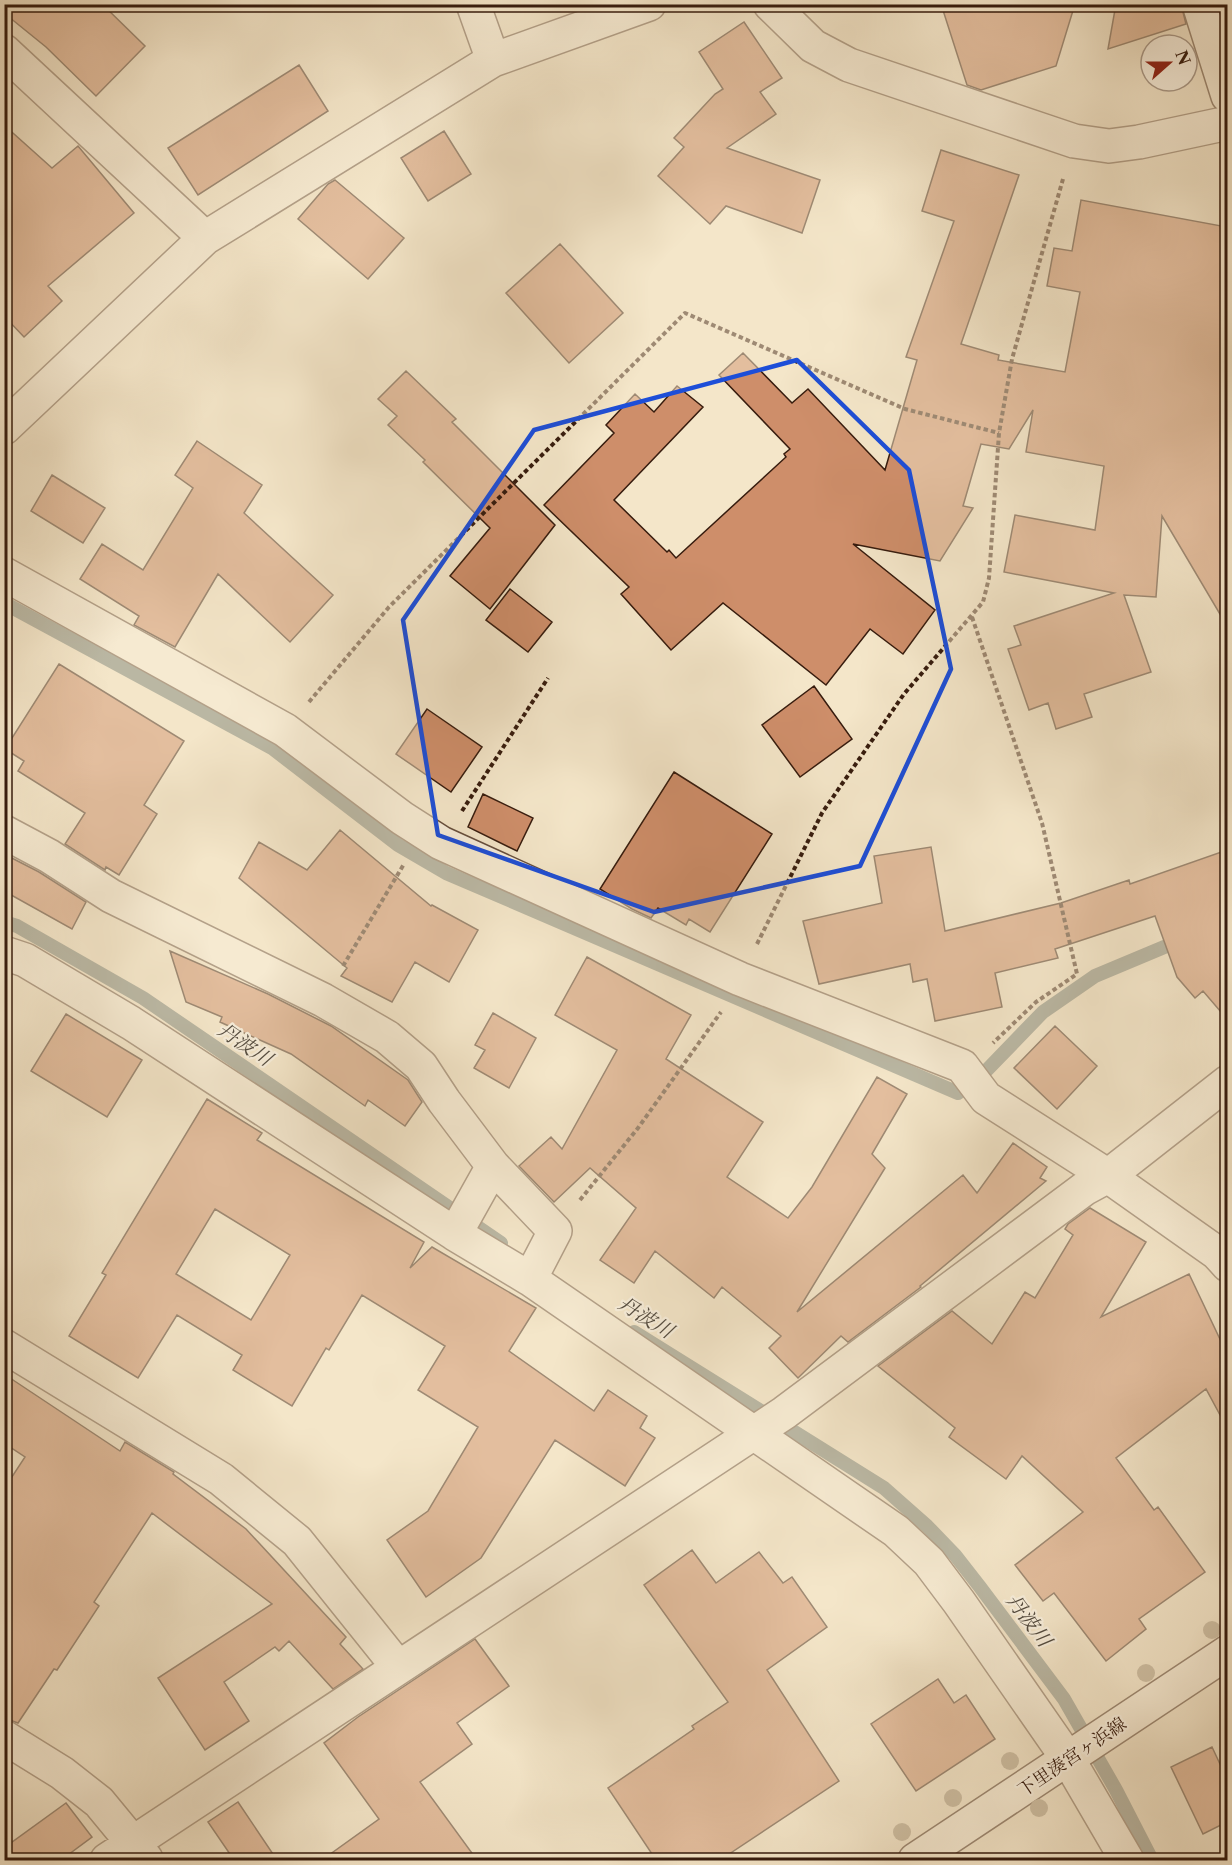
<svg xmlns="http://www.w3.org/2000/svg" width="1232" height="1865" font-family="'Libre Caslon Text','Noto Serif JP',serif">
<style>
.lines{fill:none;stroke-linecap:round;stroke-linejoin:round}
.stream{stroke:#747e75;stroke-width:14}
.building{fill:#ce8e6a;stroke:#371c0e;stroke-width:1.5;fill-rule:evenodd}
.street-casing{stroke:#664e3d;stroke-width:36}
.secondary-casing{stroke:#371c0e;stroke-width:36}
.path{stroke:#371c0e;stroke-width:4;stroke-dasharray:4.5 3;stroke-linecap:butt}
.street{stroke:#f8efdc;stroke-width:33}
.secondary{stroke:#f8efdc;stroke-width:33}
.tree{fill:#a29379}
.marked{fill:none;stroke:#1d4ed8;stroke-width:4.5;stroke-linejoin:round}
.labels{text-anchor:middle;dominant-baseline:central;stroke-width:4.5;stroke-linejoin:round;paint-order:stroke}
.street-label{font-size:18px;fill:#371c0e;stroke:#f8efdc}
.water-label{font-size:20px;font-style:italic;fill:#554d41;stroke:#f8efdc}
</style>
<rect width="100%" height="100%" fill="#f4e6c9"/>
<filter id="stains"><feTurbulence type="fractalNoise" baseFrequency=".00333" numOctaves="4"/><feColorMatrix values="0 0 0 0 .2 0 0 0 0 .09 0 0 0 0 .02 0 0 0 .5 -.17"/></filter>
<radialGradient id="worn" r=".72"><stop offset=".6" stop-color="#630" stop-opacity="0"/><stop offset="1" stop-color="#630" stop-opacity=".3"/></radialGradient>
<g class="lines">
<!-- stream -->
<path class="stream" d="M 4,603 L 272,748 L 398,845 L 446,873 L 958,1093 L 984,1073 L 1043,1012 L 1095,976 L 1181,940
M 4,922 L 17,926 L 143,998 L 501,1243
M 634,1332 L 884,1488 L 927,1526 L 955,1555 L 980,1587 L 1064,1699 L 1116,1790 L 1152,1860"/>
</g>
<!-- building -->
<path class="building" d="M 4,4 L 102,4 L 145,46 L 96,96 L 46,47 L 4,13 Z
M 941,4 L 1075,4 L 1056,66 L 981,90 L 967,85 Z
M 1116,4 L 1181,4 L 1186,24 L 1108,49 Z
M 744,22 L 782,78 L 760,92 L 776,114 L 727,148 L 820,180 L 802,233 L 726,206 L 710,224 L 658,176 L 684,147 L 674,138 L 715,94 L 723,89 L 699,52 Z
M 299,65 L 328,111 L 198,195 L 168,148 Z
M 4,125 L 52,168 L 78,146 L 134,213 L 48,286 L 62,301 L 24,337 L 4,316 Z
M 444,131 L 471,174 L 428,201 L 401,158 Z
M 941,150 L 1019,175 L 961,344 L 999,355 L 998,360 L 1065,372 L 1080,292 L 1047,286 L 1054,248 L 1072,251 L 1081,200 L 1227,227 L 1227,626 L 1162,516 L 1156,597 L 1124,595 L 1151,672 L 1084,694 L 1092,717 L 1056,729 L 1048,703 L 1029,710 L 1008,649 L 1021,645 L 1014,626 L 1114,593 L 1004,572 L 1015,515 L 1095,530 L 1104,466 L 1026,452 L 1033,410 L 1009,449 L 981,444 L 963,506 L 973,508 L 940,561 L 853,544 L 935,610 L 903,654 L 870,629 L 826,685 L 723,603 L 671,650 L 621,594 L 629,587 L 544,505 L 614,433 L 606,425 L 635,394 L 654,412 L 677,386 L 703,407 L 614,500 L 667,552 L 669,550 L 676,558 L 786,457 L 784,454 L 790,449 L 719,375 L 743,353 L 792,403 L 808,389 L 885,470 L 917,360 L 906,357 L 954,221 L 922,211 Z
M 335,180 L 404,238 L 368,279 L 298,219 L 328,184 Z
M 560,244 L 623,313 L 569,363 L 506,293 Z
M 406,371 L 456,419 L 452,422 L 555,525 L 490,609 L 450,576 L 490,528 L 423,462 L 425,460 L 388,425 L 397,416 L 378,399 Z
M 197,441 L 262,485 L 244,513 L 333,595 L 290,642 L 218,574 L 175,647 L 134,625 L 139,616 L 80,579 L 102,544 L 143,570 L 193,488 L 175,475 Z
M 52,475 L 105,508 L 83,543 L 31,511 Z
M 510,589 L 552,622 L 528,652 L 486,620 Z
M 59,664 L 184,741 L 144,805 L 157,814 L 119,875 L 106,867 L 105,870 L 65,844 L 85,813 L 18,771 L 24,761 L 5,749 Z
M 814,686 L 852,739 L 800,777 L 762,725 Z
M 427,709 L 482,747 L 451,792 L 396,754 Z
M 674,772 L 772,834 L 710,932 L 689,919 L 686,925 L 658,908 L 651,918 L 632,909 L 600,889 Z
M 483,794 L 533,818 L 517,851 L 468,827 Z
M 340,830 L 431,906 L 432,905 L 478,930 L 449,982 L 415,962 L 392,1002 L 341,976 L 347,968 L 239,878 L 259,842 L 307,870 Z
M 931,847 L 945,931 L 1061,903 L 1129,880 L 1130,884 L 1227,850 L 1227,1019 L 1203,991 L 1195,998 L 1177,977 L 1155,916 L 1055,949 L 1058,958 L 995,973 L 1002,1007 L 935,1021 L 927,979 L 913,982 L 910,964 L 819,984 L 803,921 L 882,903 L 874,856 Z
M 4,854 L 39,872 L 86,902 L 72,929 L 4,891 Z
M 170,951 L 268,994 L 331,1026 L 408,1080 L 422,1102 L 405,1126 L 368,1100 L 365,1106 L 291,1054 L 220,1022 L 222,1017 L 186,1002 Z
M 587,957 L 691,1015 L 666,1059 L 763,1122 L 727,1177 L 788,1218 L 812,1187 L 877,1077 L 907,1094 L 872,1154 L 885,1168 L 797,1312 L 963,1175 L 977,1193 L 1013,1143 L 1047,1167 L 1040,1178 L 1046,1181 L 920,1286 L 921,1287 L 848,1342 L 841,1336 L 798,1378 L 769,1348 L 781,1336 L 722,1287 L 714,1298 L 655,1251 L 634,1283 L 600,1260 L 636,1208 L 590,1168 L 554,1202 L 519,1166 L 551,1137 L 562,1149 L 617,1050 L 555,1015 Z
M 493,1013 L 536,1038 L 509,1088 L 474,1068 L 485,1050 L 475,1045 Z
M 66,1014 L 142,1060 L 107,1117 L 31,1071 Z
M 1055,1026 L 1097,1066 L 1057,1109 L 1014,1068 Z
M 207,1099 L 262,1133 L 257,1140 L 424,1242 L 410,1268 L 432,1247 L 536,1308 L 509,1351 L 594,1411 L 608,1390 L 647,1416 L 640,1428 L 655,1438 L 625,1486 L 555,1440 L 481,1558 L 426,1597 L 387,1540 L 428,1511 L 478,1427 L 418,1390 L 445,1346 L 362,1295 L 329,1350 L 326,1348 L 292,1406 L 233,1370 L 242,1355 L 177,1315 L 138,1378 L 69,1336 L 106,1275 L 102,1273 ZM 215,1209 L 290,1255 L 251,1320 L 176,1274 Z
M 1090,1208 L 1146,1242 L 1101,1317 L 1189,1274 L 1227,1354 L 1227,1428 L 1206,1389 L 1116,1458 L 1154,1510 L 1158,1507 L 1205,1572 L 1139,1619 L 1146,1629 L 1106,1661 L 1054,1593 L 1043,1601 L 1015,1565 L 1083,1512 L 1022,1456 L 1006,1479 L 949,1437 L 955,1428 L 878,1366 L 952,1311 L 992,1344 L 1025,1292 L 1035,1298 L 1073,1235 L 1065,1229 L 1068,1224 Z
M 4,1374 L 120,1451 L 125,1442 L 174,1472 L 173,1474 L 246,1529 L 346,1637 L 340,1644 L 363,1669 L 333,1689 L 289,1641 L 279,1651 L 275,1647 L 224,1682 L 249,1721 L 205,1750 L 158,1678 L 272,1604 L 152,1513 L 94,1602 L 99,1606 L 57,1670 L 54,1669 L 18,1723 L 4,1718 L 4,1489 L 25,1457 L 4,1443 Z
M 692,1550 L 716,1583 L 759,1552 L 783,1583 L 792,1577 L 827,1627 L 767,1670 L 839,1781 L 720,1860 L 656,1860 L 608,1788 L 694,1729 L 692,1726 L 728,1702 L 644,1585 Z
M 475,1639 L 509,1686 L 457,1723 L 472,1744 L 420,1782 L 477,1860 L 322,1860 L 379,1819 L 324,1743 L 358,1717 Z
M 938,1679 L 954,1703 L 966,1695 L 995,1739 L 916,1791 L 871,1724 Z
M 1212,1747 L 1227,1779 L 1227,1822 L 1203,1834 L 1171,1767 Z
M 238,1802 L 277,1860 L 234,1860 L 208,1822 Z
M 66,1803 L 92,1837 L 61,1860 L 4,1860 L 4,1848 Z"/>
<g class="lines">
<!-- street casing -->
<g class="street-casing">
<path id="street" d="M 473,4 L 493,60
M 770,4 L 813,46 L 849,65 L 1074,141 L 1109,146 L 1139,142 L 1228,123
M 4,51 L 205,238
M 4,428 L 205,238 L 493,60 L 649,4
M 4,574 L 285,730 L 402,818 L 441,843 L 740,979 L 962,1066 L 986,1098 L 1108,1176 L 1217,1253 L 1228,1265
M 4,832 L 49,856 L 111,896 L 323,1000 L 387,1037 L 421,1066 L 444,1101 L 493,1166 L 555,1231 L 530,1279
M 4,953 L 25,960 L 131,1023 L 455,1234 L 530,1279 L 896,1531 L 929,1562 L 959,1602 L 1068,1759 L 1127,1860
M 455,1234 L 493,1166
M 4,1346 L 221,1479 L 297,1541 L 398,1667
M 4,1737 L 62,1773 L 99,1802 L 146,1859
M 107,1860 L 784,1413 L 1084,1189 L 1108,1176 L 1228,1082"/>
</g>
<!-- secondary casing -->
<g class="secondary-casing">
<path id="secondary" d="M 1199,4 L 1228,96
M 915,1860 L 1228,1652"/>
</g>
<!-- path -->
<path class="path" d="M 972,617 L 1042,823 L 1077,974 L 1036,1002 L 993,1043
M 309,702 L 389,607 L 685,313 L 905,409 L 999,433
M 462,811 L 548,678
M 757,944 L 822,813 L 904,694 L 983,602 L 989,578 L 999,433 L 1012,359 L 1063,179
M 343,966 L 404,864
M 580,1200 L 638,1128 L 721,1012"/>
<!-- street -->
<use href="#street" class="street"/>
<!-- secondary -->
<use href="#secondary" class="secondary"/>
</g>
<!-- trees -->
<g class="tree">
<circle cx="1212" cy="1630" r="9"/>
<circle cx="1146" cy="1673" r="9"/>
<circle cx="1010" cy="1761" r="9"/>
<circle cx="953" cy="1798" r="9"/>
<circle cx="1039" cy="1808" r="9"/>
<circle cx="902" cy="1832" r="9"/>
</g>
<!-- marked area -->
<path d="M0 0H1232V1865H0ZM 797,360 L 909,470 L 951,669 L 860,866 L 654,912 L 438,835 L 403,620 L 534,430 Z" fill="#f4e6c9" fill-opacity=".55" fill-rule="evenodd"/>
<path class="marked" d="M 797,360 L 909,470 L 951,669 L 860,866 L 654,912 L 438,835 L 403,620 L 534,430 Z"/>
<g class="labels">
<!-- street labels -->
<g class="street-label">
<text transform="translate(1072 1757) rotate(-34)">下里湊宮ヶ浜線</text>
</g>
<!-- water labels -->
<g class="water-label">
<text transform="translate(245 1044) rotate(34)">丹波川</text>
<text transform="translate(646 1317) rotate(32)">丹波川</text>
<text transform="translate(1029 1620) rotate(53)">丹波川</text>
</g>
</g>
<!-- margin -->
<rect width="1232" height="1865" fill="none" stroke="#f4e6c9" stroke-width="24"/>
<rect x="6" y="6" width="1220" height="1853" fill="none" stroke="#371c0e" stroke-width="3"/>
<rect x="12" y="12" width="1208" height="1841" fill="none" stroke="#371c0e" stroke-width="1.5"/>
<!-- north arrow -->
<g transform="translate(1169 63) rotate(69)"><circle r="28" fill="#f8efdc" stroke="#ab9b8a" stroke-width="1.5"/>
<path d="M0-4.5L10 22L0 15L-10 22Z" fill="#8f2418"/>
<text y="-9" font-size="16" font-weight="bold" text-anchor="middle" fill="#371c0e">N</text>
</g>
<rect width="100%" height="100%" filter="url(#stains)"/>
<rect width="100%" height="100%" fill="url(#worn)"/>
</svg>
